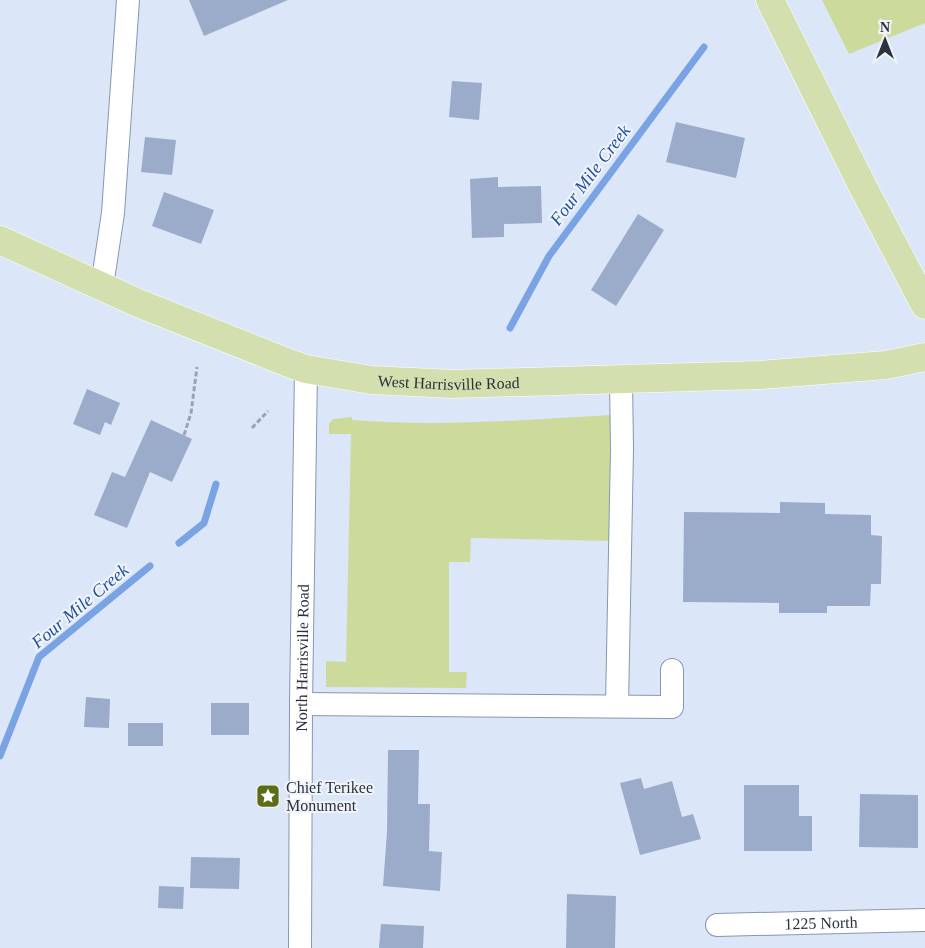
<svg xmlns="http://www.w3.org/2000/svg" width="925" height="948" font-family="'Times New Roman',serif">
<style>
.green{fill:#ccdb9b}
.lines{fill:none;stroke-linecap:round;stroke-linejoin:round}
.stream{stroke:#7aa3e3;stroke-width:7}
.building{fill:#9aacc9}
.minor-casing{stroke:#8597b2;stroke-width:24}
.major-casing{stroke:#fff;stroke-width:29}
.path{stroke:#99a3b3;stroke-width:3;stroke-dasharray:5 2.5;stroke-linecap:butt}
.minor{stroke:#fff;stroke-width:22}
.major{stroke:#d4dfaf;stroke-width:28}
.labels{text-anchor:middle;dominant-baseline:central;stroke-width:4;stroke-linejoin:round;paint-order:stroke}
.street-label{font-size:16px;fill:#2b323e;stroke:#f0f4fa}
.poi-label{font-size:16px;fill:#2b323e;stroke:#f0f4fa;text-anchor:start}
.water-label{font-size:18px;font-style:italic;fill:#1f519c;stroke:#f0f4fa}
</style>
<rect width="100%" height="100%" fill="#dbe7f9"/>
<!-- green -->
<path class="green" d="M 822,0 L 925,0 L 925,23 L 849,54 Z
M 611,415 L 611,541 L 471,538 L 470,562 L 449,562 L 449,672 L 467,672 L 466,688 L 326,687 L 326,661 L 346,662 L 351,434 L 329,434 L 329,424 L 333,419 L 352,417 L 352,420 C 438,427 525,420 611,415 Z"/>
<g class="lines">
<!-- stream -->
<path class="stream" d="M 510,328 L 549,256 L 704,47
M 179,543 L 204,523 L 216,484
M 0,756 L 39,657 L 150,566"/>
</g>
<!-- building -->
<path class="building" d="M 189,0 L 288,0 L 204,36 Z
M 452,81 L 482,83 L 479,120 L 449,117 Z
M 676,122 L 745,138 L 736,178 L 666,162 Z
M 145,137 L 176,140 L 172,175 L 141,172 Z
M 498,177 L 498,187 L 541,186 L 542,223 L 504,224 L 504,237 L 472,238 L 470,179 Z
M 164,192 L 214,210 L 201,244 L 152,226 Z
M 638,214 L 664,230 L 616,306 L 591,290 Z
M 87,389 L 120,403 L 111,425 L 105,422 L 100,435 L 73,424 Z
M 151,420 L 192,439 L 172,482 L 150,472 L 127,528 L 94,515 L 112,472 L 125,477 Z
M 780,502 L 825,503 L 825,514 L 871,515 L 871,535 L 882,536 L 881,584 L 871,584 L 870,606 L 827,606 L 827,613 L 779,613 L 779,603 L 683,602 L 684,512 L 780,513 Z
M 86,697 L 110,699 L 109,728 L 84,727 Z
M 211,703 L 249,703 L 249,735 L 211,735 Z
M 128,723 L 163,723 L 163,746 L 128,746 Z
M 388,750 L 419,750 L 418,804 L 430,804 L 429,851 L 442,852 L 440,891 L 383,886 L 387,832 Z
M 641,778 L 644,789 L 672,781 L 682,817 L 693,814 L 701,839 L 640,855 L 620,783 Z
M 744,785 L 799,785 L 799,816 L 812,816 L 812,851 L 744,851 Z
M 860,794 L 918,795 L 918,848 L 859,847 Z
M 191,857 L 240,858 L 239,889 L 190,888 Z
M 159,886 L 184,887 L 183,909 L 158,908 Z
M 567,894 L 616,896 L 615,948 L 566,948 Z
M 381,924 L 424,926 L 423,948 L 379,948 Z"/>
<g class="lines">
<!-- minor casing -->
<g class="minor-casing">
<g id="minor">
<path d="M 102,286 L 113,213 L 116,170 L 128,0"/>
<path d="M 301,704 L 672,707 L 672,670"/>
<path d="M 617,706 L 622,449 L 621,380"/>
<path id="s1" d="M 717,925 L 925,920"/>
<path id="s2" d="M 300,948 L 301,704 L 306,369"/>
</g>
</g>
<!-- major casing -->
<g class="major-casing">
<g id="major">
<path d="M 770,0 L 863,187 L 925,305"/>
<path id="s3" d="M 0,240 L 138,303 L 286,362 L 306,369 L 371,380 L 453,384 L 760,375 L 886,365 L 925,357"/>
</g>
</g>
<!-- path -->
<path class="path" d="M 252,428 L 268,411
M 184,435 L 191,413 L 197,367"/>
<!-- minor -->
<use href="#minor" class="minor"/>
<!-- major -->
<use href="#major" class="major"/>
</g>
<!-- icons -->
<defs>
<g id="sight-square" transform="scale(1.25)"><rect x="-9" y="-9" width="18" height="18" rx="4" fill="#5d6c16" stroke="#f0f4fa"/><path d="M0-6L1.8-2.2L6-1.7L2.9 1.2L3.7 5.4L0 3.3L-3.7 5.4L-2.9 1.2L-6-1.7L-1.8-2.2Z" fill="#fff"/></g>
</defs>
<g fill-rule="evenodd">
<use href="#sight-square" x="268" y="796"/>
</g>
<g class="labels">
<!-- street labels -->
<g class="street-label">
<text stroke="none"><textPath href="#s3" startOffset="476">West Harrisville Road</textPath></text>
<text stroke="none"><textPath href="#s2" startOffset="290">North Harrisville Road</textPath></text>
<text stroke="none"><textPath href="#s1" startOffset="104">1225 North</textPath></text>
</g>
<!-- poi labels -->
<g class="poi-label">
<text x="286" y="787">Chief Terikee<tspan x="286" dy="18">Monument</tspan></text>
</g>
<!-- water labels -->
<g class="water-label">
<text transform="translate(590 175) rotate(-53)">Four Mile Creek</text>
<text transform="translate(80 606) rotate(-40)">Four Mile Creek</text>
</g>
</g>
<!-- north arrow -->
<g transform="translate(885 40)" stroke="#f0f4fa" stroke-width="4" paint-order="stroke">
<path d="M0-4L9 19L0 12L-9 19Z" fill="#2b323e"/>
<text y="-8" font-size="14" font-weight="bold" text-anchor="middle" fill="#2b323e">N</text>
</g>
</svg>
